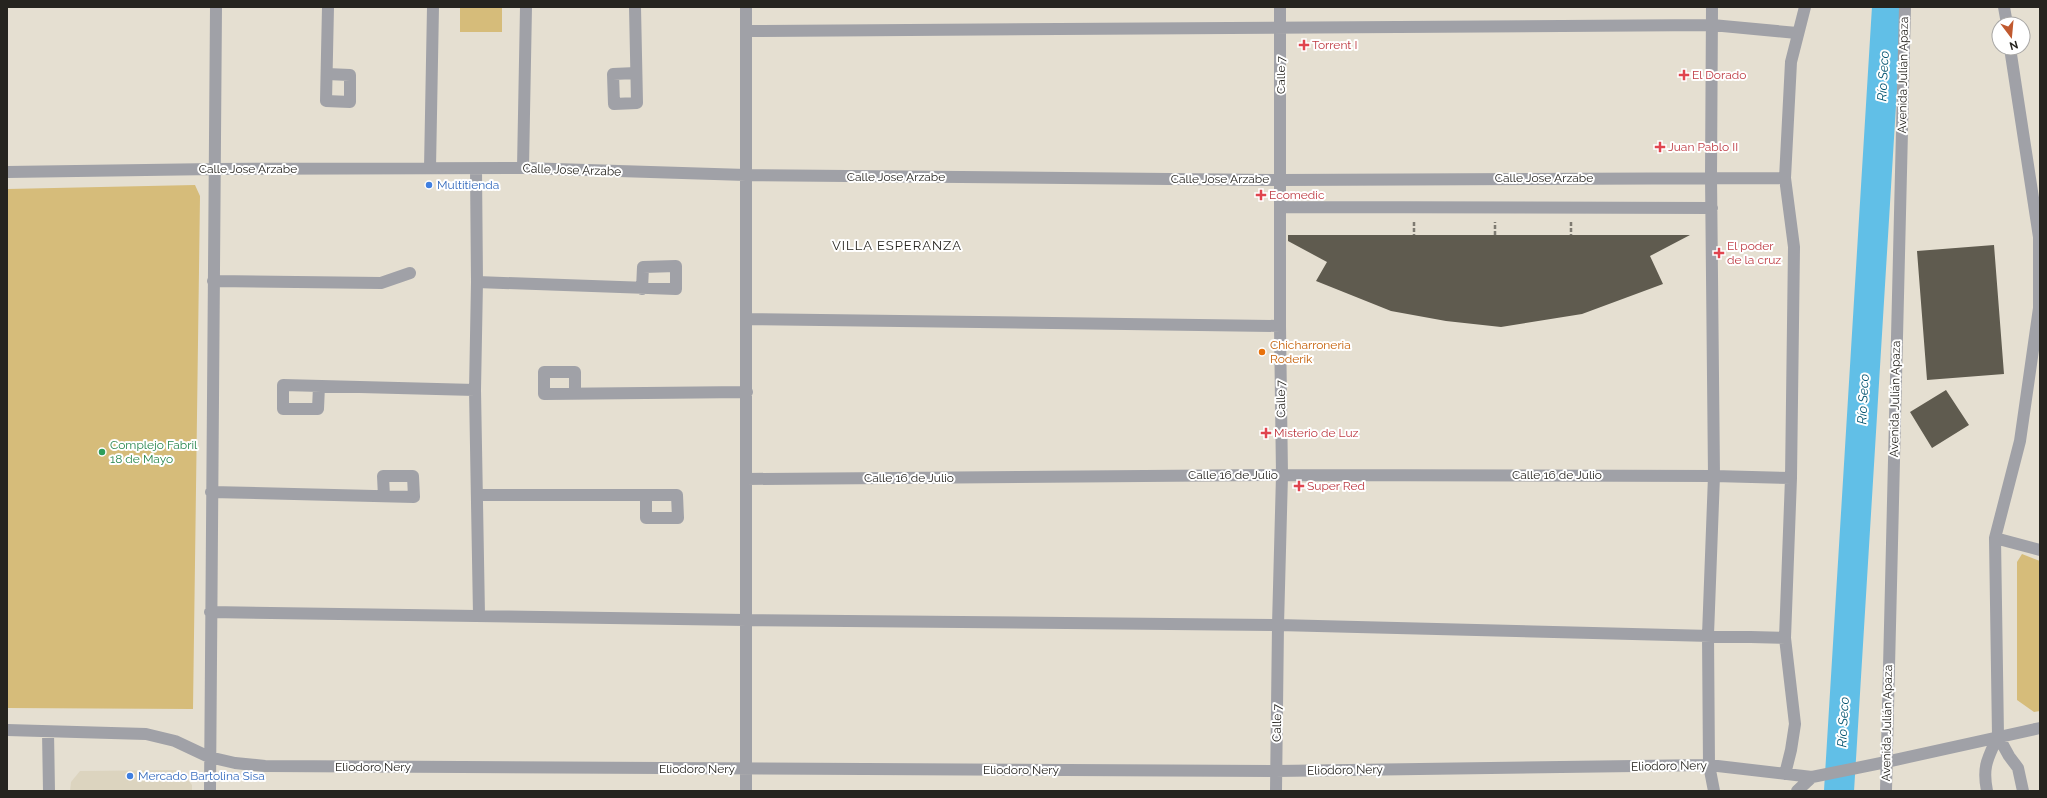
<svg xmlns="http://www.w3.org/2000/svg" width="2047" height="798" font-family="Raleway,sans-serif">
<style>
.built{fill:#dcd4bf}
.green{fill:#d6bc7a}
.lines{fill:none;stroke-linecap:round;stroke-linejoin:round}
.river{stroke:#61bfe7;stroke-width:30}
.building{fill:#5f5b4f}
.path{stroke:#7e7a71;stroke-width:2.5;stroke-dasharray:4 2;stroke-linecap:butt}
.minor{stroke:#a0a1a7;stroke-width:12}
.health-dot{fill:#e0444e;stroke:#fff;stroke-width:1.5}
.shop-dot{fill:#3f7fe0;stroke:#fff;stroke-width:1.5}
.food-dot{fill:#e8710a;stroke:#fff;stroke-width:1.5}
.leisure-dot{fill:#2e9e5b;stroke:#fff;stroke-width:1.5}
.labels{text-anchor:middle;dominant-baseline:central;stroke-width:4;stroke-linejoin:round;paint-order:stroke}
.health-label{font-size:12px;fill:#be3a42;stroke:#fff;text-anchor:start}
.street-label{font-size:12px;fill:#26241f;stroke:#fff}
.shop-label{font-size:12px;fill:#366cbe;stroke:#fff;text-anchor:start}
.food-label{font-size:12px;fill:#c56008;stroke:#fff;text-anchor:start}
.leisure-label{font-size:12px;fill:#27864d;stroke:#fff;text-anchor:start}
.water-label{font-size:13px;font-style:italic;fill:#045571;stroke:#fff}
.neighbourhood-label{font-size:13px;letter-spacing:1px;fill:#26241f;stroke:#fff}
</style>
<rect width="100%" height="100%" fill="#e5dfd1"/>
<!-- built -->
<path class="built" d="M 180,770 L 192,785 L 192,791 L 70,791 L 71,782 L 80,771 Z"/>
<!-- green -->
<path class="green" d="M 460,7 L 502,7 L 502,32 L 460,32 Z
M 195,185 L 200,196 L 193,709 L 7,708 L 7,189 Z
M 2022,554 L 2040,561 L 2040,711 L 2034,712 L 2017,700 L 2017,562 Z"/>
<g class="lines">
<!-- river -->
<path class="river" d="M 1839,791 L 1887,7"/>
</g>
<!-- building -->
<path class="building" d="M 1288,235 L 1690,235 L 1650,256 L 1663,284 L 1582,314 L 1501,327 L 1446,321 L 1391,311 L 1316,281 L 1327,262 L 1288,241 Z
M 1994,245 L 2004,374 L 1927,380 L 1917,251 Z
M 1946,390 L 1969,425 L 1932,448 L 1910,412 Z"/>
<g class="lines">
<!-- path -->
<path class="path" d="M 1414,222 L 1414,235
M 1571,222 L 1571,235
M 1495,235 L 1495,222"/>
<!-- minor -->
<path class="minor" d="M 635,7 L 637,103 L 614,104 L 613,74 L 636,73
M 1712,7 L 1711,176 L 1714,476 L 1708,635 L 1709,765 L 1714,791
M 2004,7 L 2007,24
M 746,31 L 1712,25 L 1797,33
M 327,74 L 350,75 L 350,102 L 326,101 L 328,7
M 430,168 L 433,7
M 523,168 L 526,7
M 476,169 L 477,282 L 475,390 L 479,615
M 7,172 L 215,169 L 523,168 L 746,175 L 1281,180 L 1785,178
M 1281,207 L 1712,208
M 213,281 L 381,283 L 410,273
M 477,282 L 676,289 L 676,266 L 643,267 L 642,289
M 746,319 L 1280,326
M 319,386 L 318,409 L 283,409 L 283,385 L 475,390
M 575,394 L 575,372 L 544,372 L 544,394 L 747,392
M 747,479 L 1282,475 L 1714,476 L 1791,478
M 211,492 L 414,497 L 413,476 L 383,476 L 384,496
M 477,495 L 677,495 L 678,518 L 646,518 L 646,496
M 1995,538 L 2040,550
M 210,612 L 746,620 L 1278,625 L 1785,638
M 7,730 L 146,734 L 175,741 L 209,757 L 235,763 L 265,766 L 1276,771 L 1709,765 L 1812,777 L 1886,762 L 2040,728
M 48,732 L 49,791
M 1998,736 L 2009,756 L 2018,768 L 2023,791
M 1785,774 L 1791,750 L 1795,724 L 1785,638 L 1791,478 L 1794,247 L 1785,178 L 1791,62 L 1805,7
M 210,791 L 216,7
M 746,791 L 746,7
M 1276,791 L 1278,625 L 1282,475 L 1280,326 L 1280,7
M 1797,791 L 1812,777
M 1886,791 L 1905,7
M 1987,791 C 1982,766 1988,758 1998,736 L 1995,538 L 2020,441 L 2039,308 L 2039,237 L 2010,48"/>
</g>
<!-- markers -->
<g class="health-dot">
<path d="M1302 39h4v4h4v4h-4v4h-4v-4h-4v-4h4z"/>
<path d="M1682 69h4v4h4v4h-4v4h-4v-4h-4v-4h4z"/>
<path d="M1658 141h4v4h4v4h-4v4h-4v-4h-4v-4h4z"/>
<path d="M1259 189h4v4h4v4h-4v4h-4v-4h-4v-4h4z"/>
<path d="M1717 247h4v4h4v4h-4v4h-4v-4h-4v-4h4z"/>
<path d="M1264 427h4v4h4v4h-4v4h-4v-4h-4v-4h4z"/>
<path d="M1297 480h4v4h4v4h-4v4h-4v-4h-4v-4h4z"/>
</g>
<g class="shop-dot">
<circle cx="429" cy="185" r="4"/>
<circle cx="130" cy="776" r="4"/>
</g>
<circle class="food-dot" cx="1262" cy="352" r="4"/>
<circle class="leisure-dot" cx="102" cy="452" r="4"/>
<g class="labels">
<!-- health labels -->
<g class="health-label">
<text x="1312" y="45">Torrent I</text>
<text x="1692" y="75">El Dorado</text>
<text x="1668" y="147">Juan Pablo II</text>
<text x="1269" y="195">Ecomedic</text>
<text x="1727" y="246">El poder<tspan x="1727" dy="14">de la cruz</tspan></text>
<text x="1274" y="433">Misterio de Luz</text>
<text x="1307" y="486">Super Red</text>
</g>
<!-- street labels -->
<g class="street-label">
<text transform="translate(1281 75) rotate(-90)">Calle 7</text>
<text transform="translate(1903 75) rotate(-89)">Avenida Julián Apaza</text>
<text x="248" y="169">Calle Jose Arzabe</text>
<text transform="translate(572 170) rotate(2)">Calle Jose Arzabe</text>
<text x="896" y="177">Calle Jose Arzabe</text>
<text x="1544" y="178">Calle Jose Arzabe</text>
<text x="1220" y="179">Calle Jose Arzabe</text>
<text transform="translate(1281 399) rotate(-91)">Calle 7</text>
<text transform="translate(1895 399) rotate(-89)">Avenida Julián Apaza</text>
<text x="1233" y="475">Calle 16 de Julio</text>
<text x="1557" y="475">Calle 16 de Julio</text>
<text x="909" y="478">Calle 16 de Julio</text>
<text transform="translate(1277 723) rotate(-89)">Calle 7</text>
<text transform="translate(1887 723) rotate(-89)">Avenida Julián Apaza</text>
<text transform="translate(1669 766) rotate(-1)">Eliodoro Nery</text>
<text x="373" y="767">Eliodoro Nery</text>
<text x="697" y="769">Eliodoro Nery</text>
<text x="1021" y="770">Eliodoro Nery</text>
<text transform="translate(1345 770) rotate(-1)">Eliodoro Nery</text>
</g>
<!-- shop labels -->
<g class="shop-label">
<text x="437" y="185">Multitienda</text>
<text x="138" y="776">Mercado Bartolina Sisa</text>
</g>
<!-- food labels -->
<g class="food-label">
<text x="1270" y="345">Chicharroneria<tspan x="1270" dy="14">Roderik</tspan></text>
</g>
<!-- leisure labels -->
<g class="leisure-label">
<text x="110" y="445">Complejo Fabril<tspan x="110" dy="14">18 de Mayo</tspan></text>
</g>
<!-- water labels -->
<g class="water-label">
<text transform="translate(1883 76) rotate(-87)">Río Seco</text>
<text transform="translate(1863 399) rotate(-87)">Río Seco</text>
<text transform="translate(1843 722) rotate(-87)">Río Seco</text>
</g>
<!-- neighbourhood labels -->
<g class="neighbourhood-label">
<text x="897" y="245">VILLA ESPERANZA</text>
</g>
</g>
<!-- border -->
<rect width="2047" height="798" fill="none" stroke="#26241f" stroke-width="16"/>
<!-- north arrow -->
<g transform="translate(2011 36) rotate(164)"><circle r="19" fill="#ffffff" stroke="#a8a7a5"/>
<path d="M0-3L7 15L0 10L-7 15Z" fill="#c0592f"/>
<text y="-6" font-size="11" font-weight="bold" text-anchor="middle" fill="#26241f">N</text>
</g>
</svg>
